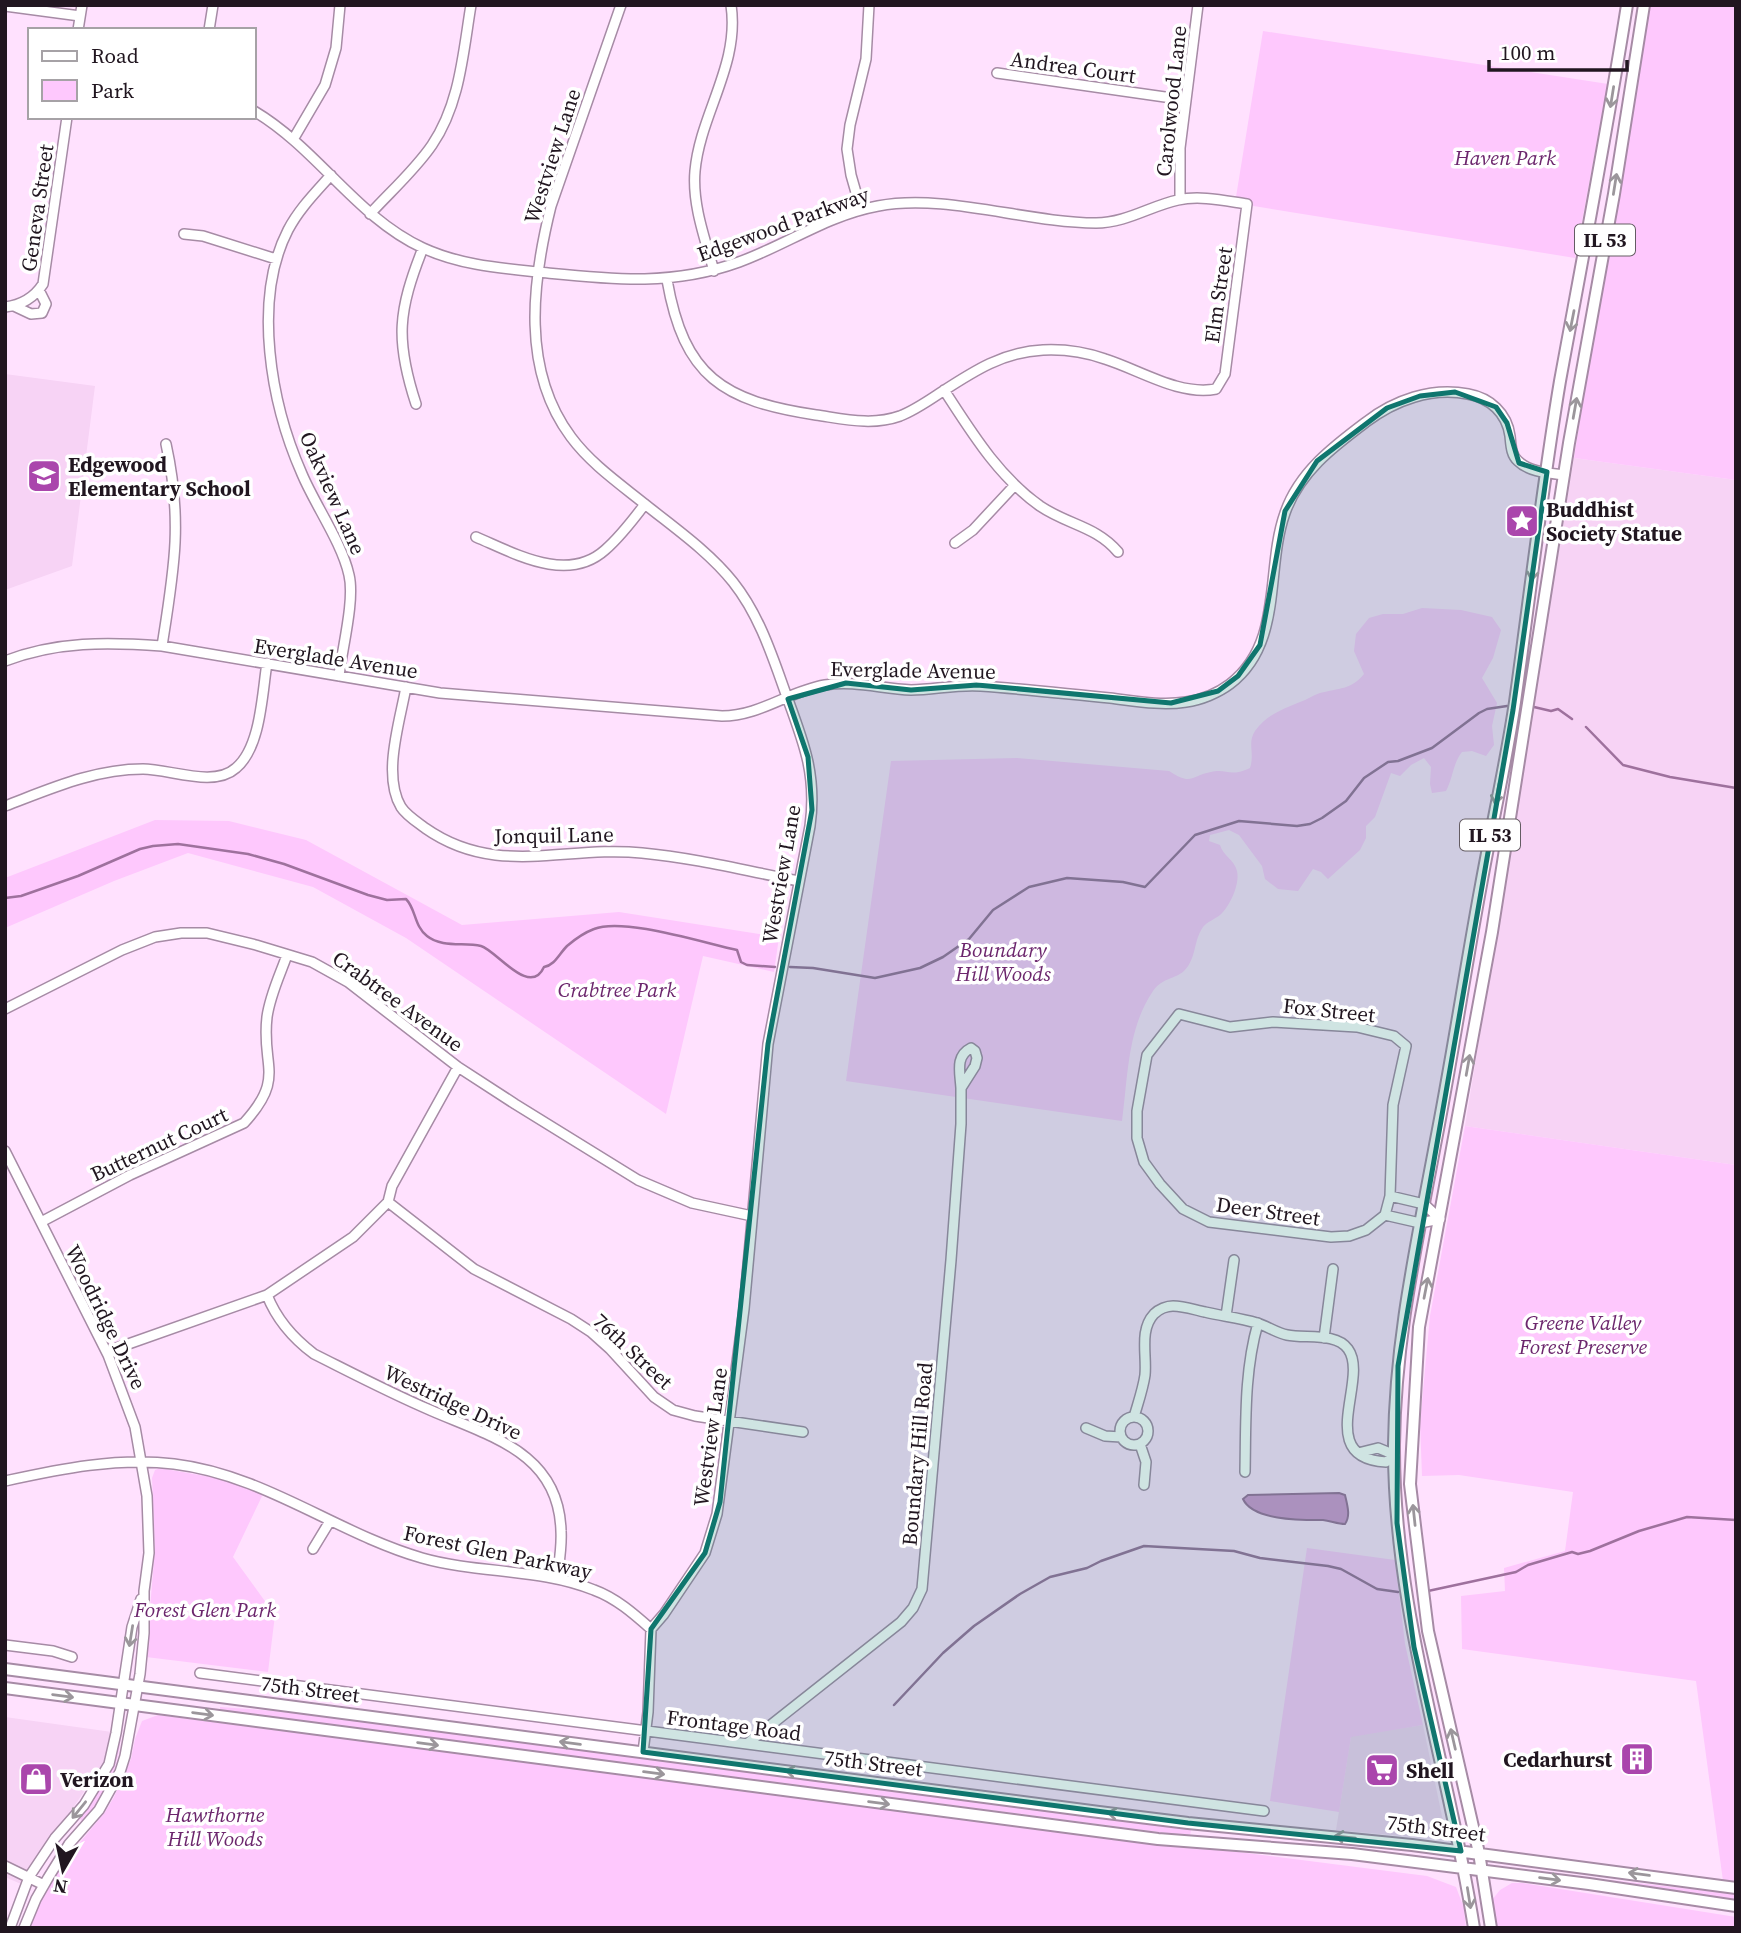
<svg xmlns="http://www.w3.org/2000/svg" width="1741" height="1933" font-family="'Source Serif 4',serif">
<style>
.built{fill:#f7d3f5}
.green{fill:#fec8fd}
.water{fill:#d398d3;stroke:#9e719d;stroke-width:2}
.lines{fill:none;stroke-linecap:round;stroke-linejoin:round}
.stream{stroke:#9e719d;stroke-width:2.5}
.minor-casing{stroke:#a68ba5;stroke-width:12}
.major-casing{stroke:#a68ba5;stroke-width:14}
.minor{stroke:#fff;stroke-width:9}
.major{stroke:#fff;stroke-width:10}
.oneway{stroke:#9b969b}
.marked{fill:#0f766e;fill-opacity:0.2;stroke:#0f766e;stroke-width:5;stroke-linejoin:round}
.labels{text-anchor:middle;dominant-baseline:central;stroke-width:7;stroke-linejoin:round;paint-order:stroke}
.shield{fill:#fff;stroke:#645c63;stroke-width:2}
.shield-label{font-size:19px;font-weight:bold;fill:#211620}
.street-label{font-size:21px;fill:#211620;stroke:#fff}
.park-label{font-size:21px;font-style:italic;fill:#6c266d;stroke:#fff}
.poi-label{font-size:21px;font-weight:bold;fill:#211620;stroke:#fff;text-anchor:start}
</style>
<rect width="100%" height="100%" fill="#ffe1fe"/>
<!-- built -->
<path class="built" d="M 5,374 L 95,386 L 72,566 L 5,590 Z
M 1574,458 L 1736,480 L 1736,1165 L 1465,1126 Z
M 5,1717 L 112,1732 L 107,1758 L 21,1884 L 5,1877 Z
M 1423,1725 L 1447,1840 L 1336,1830 L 1351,1736 Z"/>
<!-- green -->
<path class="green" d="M 1646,5 L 1736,5 L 1736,480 L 1574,458 Z
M 1263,31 L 1608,84 L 1575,258 L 1235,203 Z
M 1422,608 L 1461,610 L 1492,617 L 1501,630 L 1493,658 L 1482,678 L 1497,703 L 1492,726 L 1494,745 L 1486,756 L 1472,751 L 1462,752 C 1453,763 1453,778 1446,791 L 1432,793 L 1430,784 L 1431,767 L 1424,758 L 1411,765 L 1400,776 L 1391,773 L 1375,817 L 1366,826 L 1366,838 L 1360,850 L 1328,879 L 1321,872 L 1313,869 L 1298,891 L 1278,889 L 1265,879 L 1262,866 L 1239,835 L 1229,830 L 1210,835 L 1209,841 L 1220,845 C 1223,856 1234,859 1237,871 C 1240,884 1230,906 1220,915 C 1215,919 1207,922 1203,927 C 1193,941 1197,958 1184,971 C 1175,979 1162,978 1153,991 C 1127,1029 1128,1078 1122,1121 L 846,1081 L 891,761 L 1017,758 L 1169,771 C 1192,786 1190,776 1211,772 C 1227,768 1229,778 1250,768 C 1255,753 1247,743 1255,731 C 1266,715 1283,709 1300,702 C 1307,700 1313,695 1320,693 C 1339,688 1351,690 1364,674 L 1354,651 L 1356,634 L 1369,618 L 1383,614 L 1403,614 Z
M 155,820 L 229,821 L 306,840 L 462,925 L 619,912 L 779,937 L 774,972 L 703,956 L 666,1114 L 406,938 L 313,887 L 188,853 L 114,881 L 5,928 L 5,878 Z
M 1465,1126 L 1736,1165 L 1736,1882 L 1723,1881 L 1696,1681 L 1462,1649 L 1461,1596 L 1505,1591 L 1504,1568 L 1565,1551 L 1573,1492 L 1459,1475 L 1422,1476 L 1420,1423 L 1430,1316 Z
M 160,1468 L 227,1480 L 263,1494 L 233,1557 L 275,1615 L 268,1672 L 146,1657 L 155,1548 L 152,1478 L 155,1470 Z
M 1307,1548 L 1395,1560 L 1405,1644 L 1423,1725 L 1351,1737 L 1339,1812 L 1270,1801 Z
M 220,1707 L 305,1713 L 1191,1829 L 1190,1836 L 220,1711 Z
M 158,1715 L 1427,1876 L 1456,1887 L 1464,1908 L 1466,1928 L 29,1928 L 47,1885 L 59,1868 L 105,1812 L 114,1797 L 131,1759 L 135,1739 L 142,1721 Z
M 121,1735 C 120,1758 105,1811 81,1821 L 80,1816 L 111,1769 Z
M 1610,1880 L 1736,1894 L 1736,1900 L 1609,1881 Z
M 1512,1883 L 1523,1883 L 1736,1917 L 1736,1928 L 1496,1928 L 1492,1900 L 1500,1890 Z"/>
<!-- water -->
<path class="water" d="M 1339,1493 L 1345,1495 C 1347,1504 1351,1516 1345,1524 C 1338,1524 1331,1521 1323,1520 C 1303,1520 1253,1521 1243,1499 L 1248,1495 Z"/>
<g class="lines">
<!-- stream -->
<path class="stream" d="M 1534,707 L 1551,711 L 1558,709 L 1572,719
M 1586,727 L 1623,765 L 1670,777 L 1736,788
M 5,898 L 21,896 L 78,876 L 140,849 L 153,846 L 178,844 L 248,854 L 284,864 L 368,895 L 387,900 L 406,899 C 416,909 414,926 427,936 C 442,948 464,942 481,946 C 496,950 530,998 544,967 C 555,965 559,954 567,946 C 574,940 586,932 594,929 C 623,917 704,943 737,950 L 741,962 L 747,965 L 775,967
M 790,967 L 813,968 L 875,978 L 920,968 L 943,957 L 969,939 L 993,910 L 1029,887 L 1067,878 L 1123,882 L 1145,887 L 1195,835 L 1239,821 L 1297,826 L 1310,824 L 1322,818 L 1346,801 L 1364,778 L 1388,762 L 1398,761 L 1432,748 L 1479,713 L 1487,709 L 1507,706
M 1428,1591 L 1516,1572 L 1528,1565 L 1572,1552 L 1578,1554 L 1590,1551 L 1639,1531 L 1687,1517 L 1736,1520
M 894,1705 L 943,1653 L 974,1626 L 1020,1594 L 1050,1577 L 1087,1568 L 1101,1561 L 1144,1546 L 1234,1551 L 1260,1558 L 1328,1566 L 1341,1569 L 1377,1589 L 1398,1592"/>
<!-- minor casing -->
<g class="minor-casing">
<path id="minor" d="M 621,5 L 551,206 C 532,282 521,370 571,437 C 591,464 620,484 646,505 C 676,529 709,552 733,582 C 760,616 773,658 787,697 C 804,743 817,776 810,826 L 768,1044 L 744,1309 L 717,1514 L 705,1553 L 664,1614 L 651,1629 L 648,1712 L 643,1752
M 5,6 L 80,16
M 78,30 L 82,5
M 209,30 L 213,5
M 997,73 L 1186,100
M 254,111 C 318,149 356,217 423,248 C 460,265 499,268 538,272 C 609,279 670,287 739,262 C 786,245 828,215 878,206 C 945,193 1027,223 1096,223 C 1126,223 1150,206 1178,200 C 1200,195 1226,201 1247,204 L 1225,374 L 1216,389 C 1179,396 1140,370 1105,359 C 1085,352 1064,349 1043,350 C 1001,352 971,373 937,395 C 925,403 913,411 900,416 C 872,426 844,419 816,415 C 723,401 684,377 667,280
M 294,138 L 325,85 L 336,48 L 340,5
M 331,175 C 315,193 299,209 288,230 C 252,300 271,404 302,474 C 315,505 342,543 349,575 C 355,600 342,649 339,676
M 1180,199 L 1180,148 L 1198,5
M 861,210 L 851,175 L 847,149 L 850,125 L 866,59 L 869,5
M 370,214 C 390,192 415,170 432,145 C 460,104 463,53 471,5
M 184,234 L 203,236 L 276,259
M 714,271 C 705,239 692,204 695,171 C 700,114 740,65 731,5
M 14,306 L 31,314 L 42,313 L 46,304 L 39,290
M 5,307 C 22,305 34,298 43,284 L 67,117
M 944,390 C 972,433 998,476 1040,506 C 1068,525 1096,526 1118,552
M 416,404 C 395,340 398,311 423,248
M 476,537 C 514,553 567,584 605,550 C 620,537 633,520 645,504
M 955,543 L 973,530 L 1014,486
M 162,646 C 174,570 183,521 166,444
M 5,661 C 57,641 108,642 162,646 L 440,693 L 722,716 C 760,716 789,691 825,685 C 854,680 882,689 911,690 C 934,690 957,684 981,686 C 1024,689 1067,694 1110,698 C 1135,701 1161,706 1186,702 C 1201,700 1218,693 1230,684 C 1284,643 1265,569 1285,513 C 1299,472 1334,446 1366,422 C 1395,400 1431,387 1468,394 C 1490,398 1507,413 1510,436 C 1511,445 1511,455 1518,461 C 1529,472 1549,473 1564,475
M 406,687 C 400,721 382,775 401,807 C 406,815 417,822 425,828 C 496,878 565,845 642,853 C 695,858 747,871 799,881
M 5,806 C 50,789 94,769 143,769 C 170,769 214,788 236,768 C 261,747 262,694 267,663
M 5,1009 L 122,950 L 155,937 L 181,933 L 207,933 L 256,945 L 312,962 L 348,982 L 458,1067 L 515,1104 L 638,1180 L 692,1203 L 752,1216
M 1179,1014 L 1230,1027 L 1273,1022 L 1357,1027 L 1394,1036 L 1406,1046 L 1393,1105 L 1390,1196 L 1385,1215 L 1366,1230 L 1349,1236 L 1331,1237 L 1209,1222 L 1183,1209 L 1160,1184 L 1144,1162 L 1137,1138 L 1137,1111 L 1147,1055 Z
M 5,1151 L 108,1355 L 135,1427 L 147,1496 L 149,1553 L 144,1591 L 144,1633 L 140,1674 L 125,1756 L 120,1772 L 99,1810 L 69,1844 L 48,1878 L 36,1899 L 24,1928
M 388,1202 L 474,1269 L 571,1319 L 591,1332 L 610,1349 L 654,1397 L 673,1410 L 695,1416 L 803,1432
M 1385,1215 L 1420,1223 L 1440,1219 L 1424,1204 L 1390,1196
M 41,1222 L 130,1175 L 244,1123 C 286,1077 261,1067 267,1017 C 270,995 280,975 287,955
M 267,1295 C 276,1318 294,1339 314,1354 C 352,1373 390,1393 430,1410 C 489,1436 559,1452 561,1531 C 562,1547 559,1563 557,1579
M 1226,1316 L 1234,1260
M 1324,1338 L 1333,1269
M 108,1355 L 117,1348 L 267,1295 L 353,1237 L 388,1202 L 392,1186 L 458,1067
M 1134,1417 C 1138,1403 1143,1389 1145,1375 C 1147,1355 1139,1330 1154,1314 C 1159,1309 1167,1306 1173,1306 C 1184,1306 1195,1310 1205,1312 C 1222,1316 1240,1318 1257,1323 C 1267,1326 1277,1333 1287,1335 C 1305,1339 1336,1332 1348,1349 C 1370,1379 1313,1458 1386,1462 L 1395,1455 L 1378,1448 L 1358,1453
M1120 1431a14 14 0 1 1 28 0a14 14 0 1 1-28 0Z
M 1086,1428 L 1105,1436 L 1121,1437
M 1140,1444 L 1146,1462 L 1144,1485
M 1245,1472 C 1246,1422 1244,1372 1258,1323
M 5,1481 C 60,1469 118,1457 174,1464 C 265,1475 336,1533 422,1558 C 478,1574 540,1568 594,1590 C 616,1598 634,1614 651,1629
M 313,1549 L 330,1521
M 5,1645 L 53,1651 L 72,1657
M 200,1673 L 1264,1811
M 748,1743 L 901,1622 L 913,1608 L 922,1589 L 951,1260 L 961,1124 L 961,1088 L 975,1066 L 977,1058 L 975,1051 L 971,1048 C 955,1056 960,1072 961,1088
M 5,1866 L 44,1885
M 10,1928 L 29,1877 L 55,1838 L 84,1805 L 109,1764 L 116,1733 L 132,1627 L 141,1599"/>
</g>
<!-- major casing -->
<g class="major-casing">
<path id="major" d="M 5,1669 L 1099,1812 L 1188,1823 L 1412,1845 L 1736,1888
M 5,1688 L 1158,1839 L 1352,1854 L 1589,1884 L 1736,1906
M 1474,1928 C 1449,1767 1393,1610 1394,1445 C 1395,1341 1416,1247 1435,1145 C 1452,1059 1465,971 1481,885 C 1492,824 1506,763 1515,702 C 1530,595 1542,488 1560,381 C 1583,256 1607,131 1627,5
M 1491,1928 L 1479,1853 L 1428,1631 L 1416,1534 L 1410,1484 L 1419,1327 L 1492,932 L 1569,443 L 1614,194 L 1644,5"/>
</g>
<!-- minor -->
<use href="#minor" class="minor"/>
<!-- major -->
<use href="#major" class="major"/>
</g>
<!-- one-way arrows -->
<defs><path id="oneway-shaft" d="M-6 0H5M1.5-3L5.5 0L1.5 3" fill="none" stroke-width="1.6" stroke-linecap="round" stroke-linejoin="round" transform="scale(1.75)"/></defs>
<g class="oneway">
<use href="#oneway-shaft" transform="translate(1612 97) rotate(99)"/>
<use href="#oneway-shaft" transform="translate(1615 184) rotate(-81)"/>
<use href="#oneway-shaft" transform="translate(1572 321) rotate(101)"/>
<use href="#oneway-shaft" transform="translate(1575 408) rotate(-80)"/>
<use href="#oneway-shaft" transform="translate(1533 570) rotate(98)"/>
<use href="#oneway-shaft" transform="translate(1497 794) rotate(101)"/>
<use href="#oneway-shaft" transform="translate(1468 1065) rotate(-80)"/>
<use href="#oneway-shaft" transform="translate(1426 1288) rotate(-79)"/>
<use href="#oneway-shaft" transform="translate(1414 1515) rotate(-96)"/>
<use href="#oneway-shaft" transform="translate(131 1636) rotate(99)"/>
<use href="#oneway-shaft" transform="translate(63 1696) rotate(8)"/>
<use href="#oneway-shaft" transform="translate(203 1714) rotate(8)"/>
<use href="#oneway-shaft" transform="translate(1453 1739) rotate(-103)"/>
<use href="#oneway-shaft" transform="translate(570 1743) rotate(-173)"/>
<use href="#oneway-shaft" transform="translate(428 1744) rotate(8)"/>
<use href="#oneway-shaft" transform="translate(796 1772) rotate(-172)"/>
<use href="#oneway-shaft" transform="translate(654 1773) rotate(7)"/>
<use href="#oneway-shaft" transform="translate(879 1803) rotate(7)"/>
<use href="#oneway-shaft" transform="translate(79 1810) rotate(129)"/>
<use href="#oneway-shaft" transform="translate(1118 1814) rotate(-173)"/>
<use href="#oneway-shaft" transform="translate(1345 1837) rotate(-174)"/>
<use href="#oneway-shaft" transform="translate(1639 1874) rotate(-172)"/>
<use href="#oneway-shaft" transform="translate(1550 1879) rotate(7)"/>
<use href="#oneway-shaft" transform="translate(1469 1898) rotate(81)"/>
</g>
<!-- marked area -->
<path class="marked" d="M 1455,392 L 1496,407 L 1507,423 L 1519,463 L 1547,472 L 1513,710 L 1398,1366 L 1397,1523 L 1414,1647 L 1461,1851 L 1188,1823 L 643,1752 L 651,1629 L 705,1553 L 720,1502 L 768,1044 L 812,810 L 808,757 L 788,699 L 846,683 L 911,690 L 977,685 L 1171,703 L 1218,691 L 1238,676 L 1260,645 L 1285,511 L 1317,461 L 1387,408 L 1420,396 Z"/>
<!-- icons -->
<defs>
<g id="school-square" transform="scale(1.75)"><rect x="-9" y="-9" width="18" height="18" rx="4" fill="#aa46ac" stroke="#fff"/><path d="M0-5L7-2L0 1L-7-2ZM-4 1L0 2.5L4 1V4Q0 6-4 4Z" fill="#fff"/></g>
<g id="sight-square" transform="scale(1.75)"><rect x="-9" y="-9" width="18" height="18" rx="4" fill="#aa46ac" stroke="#fff"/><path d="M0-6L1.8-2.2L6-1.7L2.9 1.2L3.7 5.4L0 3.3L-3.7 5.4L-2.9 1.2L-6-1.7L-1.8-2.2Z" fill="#fff"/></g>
<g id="building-square" transform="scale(1.75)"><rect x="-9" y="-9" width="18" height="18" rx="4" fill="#aa46ac" stroke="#fff"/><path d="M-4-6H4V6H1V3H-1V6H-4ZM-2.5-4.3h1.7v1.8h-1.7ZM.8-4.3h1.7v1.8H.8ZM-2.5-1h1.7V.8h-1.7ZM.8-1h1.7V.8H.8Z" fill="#fff"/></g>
<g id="supermarket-square" transform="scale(1.75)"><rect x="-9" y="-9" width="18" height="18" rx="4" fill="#aa46ac" stroke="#fff"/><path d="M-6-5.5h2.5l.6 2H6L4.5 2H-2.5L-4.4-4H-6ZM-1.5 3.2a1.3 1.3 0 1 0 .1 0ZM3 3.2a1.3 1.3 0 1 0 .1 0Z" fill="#fff"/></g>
<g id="shop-square" transform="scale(1.75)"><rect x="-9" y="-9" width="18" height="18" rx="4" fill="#aa46ac" stroke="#fff"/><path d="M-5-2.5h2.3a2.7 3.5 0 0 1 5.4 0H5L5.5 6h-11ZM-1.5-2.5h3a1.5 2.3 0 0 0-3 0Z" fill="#fff"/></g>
</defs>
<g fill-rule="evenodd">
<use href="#school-square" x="44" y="476"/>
<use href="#sight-square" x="1522" y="521"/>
<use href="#building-square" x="1637" y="1759"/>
<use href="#supermarket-square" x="1382" y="1770"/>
<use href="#shop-square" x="36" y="1779"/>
</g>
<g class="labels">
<!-- shield labels -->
<g class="shield">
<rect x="1575" y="224.5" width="60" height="31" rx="5"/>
<rect x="1460" y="819.5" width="60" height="31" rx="5"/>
</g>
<g class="shield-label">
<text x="1605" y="240">IL 53</text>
<text x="1490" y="835">IL 53</text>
</g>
<!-- street labels -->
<g class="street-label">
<text transform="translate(1073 67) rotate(8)">Andrea Court</text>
<text transform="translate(1171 101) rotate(-84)">Carolwood Lane</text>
<text transform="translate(552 156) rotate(-72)">Westview Lane</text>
<text transform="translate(37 208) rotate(-82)">Geneva Street</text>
<text transform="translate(783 224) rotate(-20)">Edgewood Parkway</text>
<text transform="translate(1218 295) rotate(-82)">Elm Street</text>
<text transform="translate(333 493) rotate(66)">Oakview Lane</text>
<text transform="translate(336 658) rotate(9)">Everglade Avenue</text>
<text transform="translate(913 670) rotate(1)">Everglade Avenue</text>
<text transform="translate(554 835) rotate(-1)">Jonquil Lane</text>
<text transform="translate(781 874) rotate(-80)">Westview Lane</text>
<text transform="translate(398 1001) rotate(36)">Crabtree Avenue</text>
<text transform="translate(1329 1010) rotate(6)">Fox Street</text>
<text transform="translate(159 1144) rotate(-25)">Butternut Court</text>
<text transform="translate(1268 1211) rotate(8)">Deer Street</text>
<text transform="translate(106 1317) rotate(64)">Woodridge Drive</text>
<text transform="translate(633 1351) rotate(43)">76th Street</text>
<text transform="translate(453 1402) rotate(25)">Westridge Drive</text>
<text transform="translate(710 1437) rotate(-82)">Westview Lane</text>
<text transform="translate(917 1454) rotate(-85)">Boundary Hill Road</text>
<text transform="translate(498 1552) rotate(12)">Forest Glen Parkway</text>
<text transform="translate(310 1689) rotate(7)">75th Street</text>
<text transform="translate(734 1725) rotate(7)">Frontage Road</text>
<text transform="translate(873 1763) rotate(7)">75th Street</text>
<text transform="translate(1436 1828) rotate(7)">75th Street</text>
</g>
<!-- park labels -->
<g class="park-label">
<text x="1505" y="157">Haven Park</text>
<text x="1003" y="949">Boundary<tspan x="1003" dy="24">Hill Woods</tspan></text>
<text x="617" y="989">Crabtree Park</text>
<text x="1583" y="1322">Greene Valley<tspan x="1583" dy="24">Forest Preserve</tspan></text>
<text x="205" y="1609">Forest Glen Park</text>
<text x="215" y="1814">Hawthorne<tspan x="215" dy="24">Hill Woods</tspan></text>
</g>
<!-- poi labels -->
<g class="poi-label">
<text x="68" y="464">Edgewood<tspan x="68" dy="24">Elementary School</tspan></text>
<text x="1546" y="509">Buddhist<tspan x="1546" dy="24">Society Statue</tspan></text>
<text x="1612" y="1759" text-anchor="end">Cedarhurst</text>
<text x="1406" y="1770">Shell</text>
<text x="60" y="1779">Verizon</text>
</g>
</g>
<!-- border -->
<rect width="1741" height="1933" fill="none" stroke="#211620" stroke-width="14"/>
<!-- legend -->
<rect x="28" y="28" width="228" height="91" fill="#ffffff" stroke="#a6a2a6" stroke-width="2"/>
<rect x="42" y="51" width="35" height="10" fill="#ffffff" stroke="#a6a2a6" stroke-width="2"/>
<text x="91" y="63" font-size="21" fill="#211620">Road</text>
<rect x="42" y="80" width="35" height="21" fill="#fec8fd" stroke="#a6a2a6" stroke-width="2"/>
<text x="91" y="98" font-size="21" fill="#211620">Park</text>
<!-- north arrow -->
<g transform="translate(63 1870) rotate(189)" stroke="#ffffff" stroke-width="5" paint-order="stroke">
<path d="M0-5L12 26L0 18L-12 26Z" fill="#211620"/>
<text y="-10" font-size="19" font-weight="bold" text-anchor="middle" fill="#211620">N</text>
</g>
<!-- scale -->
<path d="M1489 60v10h138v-10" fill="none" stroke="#211620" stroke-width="3.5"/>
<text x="1500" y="60" font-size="21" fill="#211620" stroke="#ffffff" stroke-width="5" paint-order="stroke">100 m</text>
</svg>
